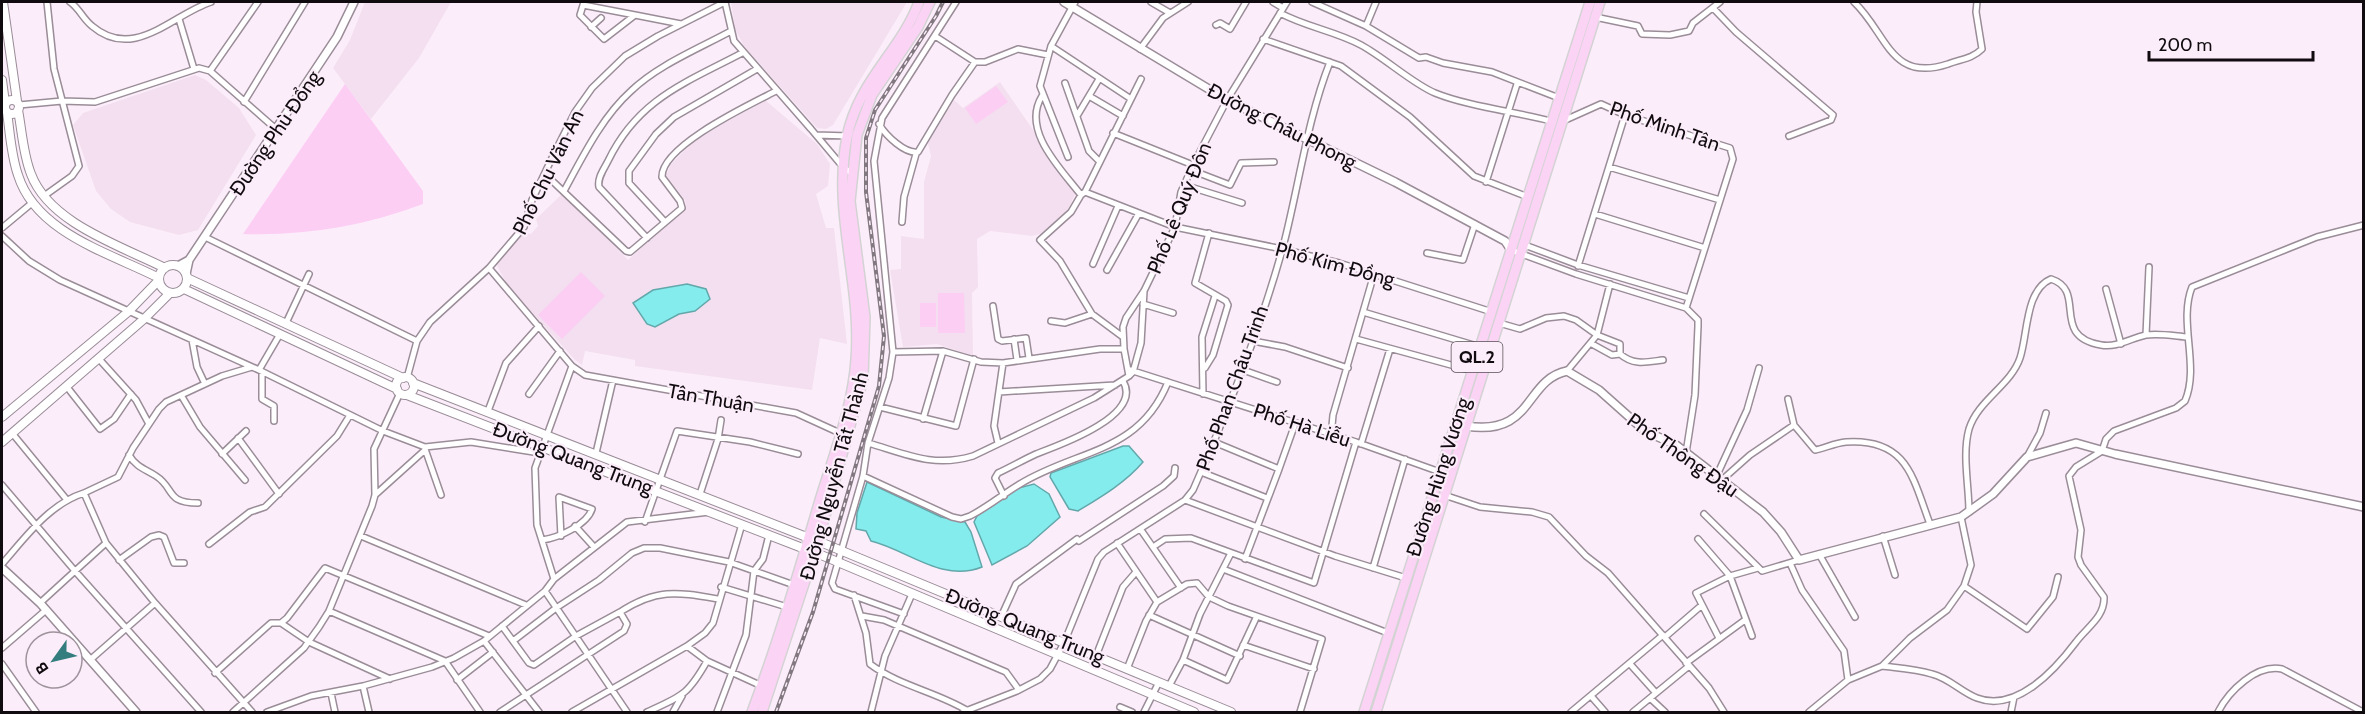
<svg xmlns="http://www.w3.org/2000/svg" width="2365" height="714" font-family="Cabin,sans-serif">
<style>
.built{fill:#f3dfef}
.green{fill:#fccef4}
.water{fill:#85ecee;stroke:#62a8ab;stroke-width:1.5}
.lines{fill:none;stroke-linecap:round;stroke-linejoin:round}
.minor-casing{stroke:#9a8d98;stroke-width:8}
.tertiary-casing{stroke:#9a8d98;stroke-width:10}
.secondary-casing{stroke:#9a8d98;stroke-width:10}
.primary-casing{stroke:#d4d3d4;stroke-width:12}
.minor{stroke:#fff;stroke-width:5}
.tertiary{stroke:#fff;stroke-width:7}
.secondary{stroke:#fff;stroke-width:8}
.primary{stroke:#fbd3f5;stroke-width:9}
.rail-casing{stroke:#817880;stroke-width:4}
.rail{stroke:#fcedfa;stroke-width:1.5;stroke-dasharray:4.5;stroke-linecap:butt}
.labels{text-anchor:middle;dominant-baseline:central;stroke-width:4.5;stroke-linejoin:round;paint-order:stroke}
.shield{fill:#fcedfa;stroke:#574f56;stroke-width:1.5}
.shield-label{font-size:18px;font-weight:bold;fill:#100b0f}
.street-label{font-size:20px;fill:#100b0f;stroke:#fcedfa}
</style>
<rect width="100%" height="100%" fill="#fcedfa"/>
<!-- built -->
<path class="built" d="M 365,2 L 451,2 L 419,58 L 371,119 L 333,68 L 350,40 Z
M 731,2 L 907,2 L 833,125 L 826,129 L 817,128 L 744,46 L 735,29 Z
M 195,75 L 206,80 L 239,108 L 256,135 L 198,230 L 179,235 L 130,222 L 111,209 L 96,191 L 73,125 L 83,113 Z
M 1000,82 L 1076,192 L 1069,207 L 1057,222 L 1040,234 L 1032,236 L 990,231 L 977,239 L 978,287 L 972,293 L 973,356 L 937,344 L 903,347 L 890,270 L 901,269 L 901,236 L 924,239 L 924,182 L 931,156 L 928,143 L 954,100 L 963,108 Z
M 765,100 L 817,144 L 830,164 L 828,186 L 816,194 L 826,228 L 834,228 L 847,344 L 820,338 L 812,390 L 635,366 L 635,360 L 585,351 L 582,365 L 575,360 L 508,286 L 496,264 L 522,233 L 531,234 L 538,226 L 536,219 L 563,193 L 628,260 L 686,208 L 685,200 L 666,175 L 671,164 L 698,137 Z"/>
<!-- green -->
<path class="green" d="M 345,84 L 423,191 L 423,204 C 365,226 305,236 243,234 Z
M 996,86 L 1008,102 L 976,124 L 965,108 Z
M 581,272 L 605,296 L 562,339 L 538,315 Z
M 938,293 L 964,293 L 965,333 L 938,333 Z
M 920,303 L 936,303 L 936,327 L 920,327 Z"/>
<!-- water -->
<path class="water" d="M 687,284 L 706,289 L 710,299 L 695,311 L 679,314 L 655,327 L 647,324 L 633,303 L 653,290 Z
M 1123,446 L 1129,446 L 1143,462 C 1125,483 1101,497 1078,511 L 1069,509 L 1050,477 L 1051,473 Z
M 867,482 L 941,517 L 965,522 L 971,532 L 982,567 C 942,583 908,550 871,541 L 866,531 L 856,529 L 857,513 Z
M 1034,484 L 1049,494 L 1060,517 L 1027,546 L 992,565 L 974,522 L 977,516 L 1015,489 Z"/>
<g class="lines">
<!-- minor casing -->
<g class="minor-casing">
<path id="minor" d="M 70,2 C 79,8 83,19 92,26 C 134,62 173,14 211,2
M 584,2 L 580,15 L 604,39 L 635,15 L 681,24
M 725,2 L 734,41 L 811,129 L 816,135 L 849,136
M 1151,2 L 1170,13
M 1273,2 L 1283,8
M 1312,2 L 1366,26 L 1419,58 L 1426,57 L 1443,63 L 1492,72 L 1559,98
M 1854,2 C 1887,33 1890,83 1948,64 C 1961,59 1972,59 1982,49 L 1976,12 L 1977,2
M 583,5 L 635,15
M 1713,8 L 1736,32 L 1833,115 L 1831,120 L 1789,136
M 1280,13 C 1306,27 1335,31 1361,45 C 1385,58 1413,84 1435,93 C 1467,106 1516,112 1551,121
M 1595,17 L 1638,26 L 1642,34 L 1670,35 L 1689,31 L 1693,23 L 1720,2
M 179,19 L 194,69
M 1216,25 L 1220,23 L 1230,29 L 1246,2
M 1366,26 L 1376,2
M 591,27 L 601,18
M 935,36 L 975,62 L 985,62 L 1018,49 L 1048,55
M 1263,39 L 1341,66 L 1410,117 L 1474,176 L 1528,197
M 1051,46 L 1131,99
M 1140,49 L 1163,18 L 1188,2
M 210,71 L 258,2
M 1065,83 L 1089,151 L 1099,161
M 1042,96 C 1021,130 1060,168 1081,195
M 1089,96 L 1123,116
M 244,102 L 305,2
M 19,105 L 62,101 L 95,102 L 199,68 L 210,71 L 277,130
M 2,108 L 5,108
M 1077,116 L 1099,79
M 1563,121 L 1601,104 L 1625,115 L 1730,148 L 1733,159 L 1686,308
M 879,124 C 886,136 905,154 918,152 L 952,95 L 975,62
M 1113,133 L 1193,165
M 816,135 L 843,167 L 851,173
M 1068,157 L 1040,86 L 1051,46 L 1075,2
M 1609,167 L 1720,200
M 1191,170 L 1230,185 L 1241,163 L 1274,162
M 545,174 L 626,251 L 630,252 L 682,208 L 680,201 L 662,177 C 661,146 751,104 776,91
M 1486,182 L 1517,84
M 1184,185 L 1242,203
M 564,191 C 583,156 602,117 631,91 C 658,65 698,49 731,31
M 1085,192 L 1175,227 L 1282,249 L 1339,263 L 1492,312
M 44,196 L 72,176 L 79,166 L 54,69 L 47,2
M 1595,214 L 1705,248
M 665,222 L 629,183 L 629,171 L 656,134 L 674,117 L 757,69
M 902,222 L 904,197 L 916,154
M 2,228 L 32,203
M 2,236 L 29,261 L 60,280 L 259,370 L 383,431 L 425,447 L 471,442 L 540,453
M 205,237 L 417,341
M 647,238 L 599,187 C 597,178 604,169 608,161 C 638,99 685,83 742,53
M 1522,244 L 1578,265 L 1689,298
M 1511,250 L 1576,274 L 1686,308 L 1698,320 L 1698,326 L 1695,395 L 1686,453
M 1427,253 L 1463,260 L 1475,224
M 1093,264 L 1118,206
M 1578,266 L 1625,115
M 489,268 L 572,366 L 535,468 L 537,525 L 554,579
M 1107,270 L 1139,213
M 2106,289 L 2121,344
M 1143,304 L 1173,313
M 993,306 L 998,339 L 1002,341 L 1026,338 L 1029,358
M 1363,312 L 1480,347
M 1051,321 L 1065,323 L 1092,314
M 286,323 L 309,274
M 1499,323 L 1520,329 L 1546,318 L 1564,316 L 1576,320 L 1597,335 L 1620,344 L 1620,354 C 1634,366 1647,362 1663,360
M 2146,335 L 2149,267
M 1123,337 L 1092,314 L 1060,261 L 1040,240 L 1071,212 L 1081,195 L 1085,192 L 1141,79
M 1014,339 L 1017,360
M 1356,339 L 1473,371
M 192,340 L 197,367 L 205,384
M 1253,341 L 1285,347 L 1348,368
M 1592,344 L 1612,355 L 1620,354
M 893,352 L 943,351 L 981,362 L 1003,363 L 1100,349 L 1124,349
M 99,359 L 136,400 L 149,424
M 572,366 L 585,375 L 796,413 L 842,434
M 1205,368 L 1213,355 L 1228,305 L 1226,301 L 1195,283 L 1209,233
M 259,370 L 280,334
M 1130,370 L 1356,442 L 1440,472
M 1243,370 L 1277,382
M 1567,371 L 1597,335 L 1610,284
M 262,372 L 262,399 L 274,406 L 274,421
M 1129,376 L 1124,349 L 1123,327 L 1126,318 L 1144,291 L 1175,227 L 1181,192 L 1193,165 L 1227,100 L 1287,2
M 407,378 L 417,341 L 430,322 L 489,268 L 524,227 L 532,200 L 552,158 L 575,112 L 592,88 L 625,56 L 658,36 L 725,2
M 67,387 L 100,429 L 114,419 L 131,394
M 999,392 L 1115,385
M 529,394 L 560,351
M 1203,394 L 1202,337 L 1215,296
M 181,395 L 200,427 L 245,480
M 1788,399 L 1794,425 L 1815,450 C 1825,448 1835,443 1846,442 C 1908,438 1913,479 1930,524
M 880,407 L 956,426 L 974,359
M 488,411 L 506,363 L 539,326
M 923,419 L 943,351
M 12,433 L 67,500
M 1331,437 L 1333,415 L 1374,274
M 238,438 L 279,494
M 1214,442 L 1279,469 L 1245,559
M 868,443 C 906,454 933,468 973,456 L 1094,398 L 1129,376 L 1133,372 L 1141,343 L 1144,291
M 998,443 L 994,426 L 1003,363
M 1361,444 L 1390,349
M 425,449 L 441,495
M 596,453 L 613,380
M 222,454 L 246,431
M 129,455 C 136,467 145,469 156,476 C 175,488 165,503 198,503
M 2027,457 L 2040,433 L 2046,413
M 1279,469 L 1295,424
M 1201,472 L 1267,498
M 1717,475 L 1747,410 L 1759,368
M 863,476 L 952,517 L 961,519 L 970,516 C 988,507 1003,494 1020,484 C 1077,449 1139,454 1168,382
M 1723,479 L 1750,455 L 1794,425
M 2,485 L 75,571 L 106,543
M 700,494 L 718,439 L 721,420
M 375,495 L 425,450
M 1444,495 L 1480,507 L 1532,512 L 1549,517 L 1586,556 L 1608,573 L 1709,688 L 1724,712
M 1004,496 L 995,478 L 998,473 C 1011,467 1023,460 1036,454 C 1057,446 1144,416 1123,381
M 1185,500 L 1335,556 L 1406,578
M 1969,512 C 1969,486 1962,454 1969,429 C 1978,400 2011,385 2020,358 C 2028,334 2025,290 2051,279 C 2088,291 2049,336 2101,345 C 2117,348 2131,338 2146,335 C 2159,333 2175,336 2188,337
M 1704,514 L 1762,571 L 1799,560
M 645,522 L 677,431 L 750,442 L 798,454
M 575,526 L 594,547
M 1141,530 L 1181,588
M 361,536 L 526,605
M 1883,536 L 1895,575
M 1698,539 L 1730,576 L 1752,636
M 542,540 C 558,538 587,525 592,509 L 559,497 L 561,536
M 1079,541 L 1163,486 L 1174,476 L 1175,468
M 1117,543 L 1157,602
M 209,544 L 250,512 L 265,507 L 337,436 L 350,415
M 1153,547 L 1165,539 L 1191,538 L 1314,583 L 1356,442
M 1819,554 L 1855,617
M 119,560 L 151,537 L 159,535 L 164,537 L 174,563 L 184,563
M 1790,563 L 1802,590 L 1844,651 L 1848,680
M 2,564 C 25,538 49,504 84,493
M 1373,568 L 1405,459
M 1223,569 L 1388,633
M 1964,586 L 2027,629 L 2053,597 L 2058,577
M 721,587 L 787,607
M 545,591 L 627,712
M 854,595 L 866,633 L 870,664 C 899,686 937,692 968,711
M 40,603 L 75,571 L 201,712
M 155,603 L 106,543 L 84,493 L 118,477 L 133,448 L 159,409 L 166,402 L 222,376 L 252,367
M 329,611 L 445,661 L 480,712
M 904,614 L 835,589 L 832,583 L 863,476 L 868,443 L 889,378 L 893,352 L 874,161 L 882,118 L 956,2
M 1149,615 L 1240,656
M 862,616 L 884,620 L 1006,672 L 1019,690
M 1001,617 L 1016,584 L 1077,539
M 281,623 L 309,642 L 390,679
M 502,626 L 529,663 L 534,665 L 576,636 L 620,612
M 1665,637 L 1702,605
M 1719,638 L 1696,593 L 1730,576 L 1758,568
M 484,641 L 539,712
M 513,641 L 556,608 L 599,580 L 632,553 L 644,548 L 660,548 L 729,562 L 794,585
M 1243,645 L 1314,669
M 687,646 L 705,633 L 713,623 L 742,524
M 2,648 L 46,610
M 1096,656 L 1123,587 L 1136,572
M 90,660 L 155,603 L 252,712
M 1183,660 L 1227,680 L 1256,618
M 1686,663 L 1745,620
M 2,664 L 36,712
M 1630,664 L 1656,693
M 1882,666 C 1898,668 1916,669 1932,674 C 1949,678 1961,692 1977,698 C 2016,713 2055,670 2076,642 C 2086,628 2105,617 2104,597 L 2081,565 L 2078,557 L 2081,530 L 2069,476 L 2076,467 L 2102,451 L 2106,439 L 2114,431 L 2176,408 L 2185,401 C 2200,366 2178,322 2192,287 L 2317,237 L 2364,225
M 1127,669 L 1146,621 L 1157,602 L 1187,584 L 1197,583 L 1209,597 L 1228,606 L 1322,639 L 1300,712
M 215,673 L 271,623 L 281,623 L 287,618 L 325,568 L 489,636
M 457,680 L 493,652
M 363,686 L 369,712
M 1169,686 L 1183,660 L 1200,614 L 1231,553
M 331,693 L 335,712
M 1591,696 L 1605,712
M 1650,698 L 1665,712
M 1120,707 L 1132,712
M 233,712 L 304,648 L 319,627 L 329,611 L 372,506 L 375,495 L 374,449 L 400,393
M 267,712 L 311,696 L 363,686 L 432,667 L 454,658 L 484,641 L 545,591 L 554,579 L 627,522 L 709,512
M 500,712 L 624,631 L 627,624 L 620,612 C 657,588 677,592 718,599
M 572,712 L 687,646 L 707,661 L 764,687
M 647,712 C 682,696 688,695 707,661
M 673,712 L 682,696
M 717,712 L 746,635 L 754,571 L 763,559 L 769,535
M 871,712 L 885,656 L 912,594
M 963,712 L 1017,691 L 1040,679 L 1050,669 L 1064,643 L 1098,559 L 1104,552 L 1185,500 L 1193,490 C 1228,411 1260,330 1283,247 C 1299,186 1307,120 1330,62
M 1144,712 L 1159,682
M 1571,712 L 1663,635
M 1633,712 L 1689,666
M 1809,712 L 1848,680 L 1882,666 L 1910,638 L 1947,610 L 1964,586 L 1971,565 L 1961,517
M 2011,712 L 2014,697
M 2218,712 C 2229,691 2256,664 2282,669 L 2363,712"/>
</g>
<!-- tertiary casing -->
<g class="tertiary-casing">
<path id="tertiary" d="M 1064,2 L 1227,100 L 1395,182 L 1505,241 L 1511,250
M 178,266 L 189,260
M 186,274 L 189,260 L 337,37 L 354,2
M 1466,426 C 1534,437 1524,380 1567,371 L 1599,390 L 1645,431 L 1676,445 L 1763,512 L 1781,532 L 1799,560 L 1961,517 L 1993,494 L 2027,457 L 2076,443 L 2115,454 L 2364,507
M 2,568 L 40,603 L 136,712"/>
</g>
<!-- secondary casing -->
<g class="secondary-casing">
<path id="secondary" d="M 3,2 L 17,101
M 2,80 L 5,103
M5 107a7 7 0 1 1 14 0a7 7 0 1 1-14 0Z
M 18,110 C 22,131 23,154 31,174 C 49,223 121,246 165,268
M 7,112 C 10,133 11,155 18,175 C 36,233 110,253 159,278
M159 279a14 14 0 1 1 28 0a14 14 0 1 1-28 0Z
M 187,278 L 403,378
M 184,289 L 397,389
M396 386a9 9 0 1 1 18 0a9 9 0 1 1-18 0Z
M 413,383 L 809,538
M 407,395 L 805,549
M 2,417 L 128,312 L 159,280
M 2,442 L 144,319 L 170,293
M 818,541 L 1231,712
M 814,552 L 1194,712"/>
</g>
<!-- primary casing -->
<g class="primary-casing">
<path id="primary" d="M 752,712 C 778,643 799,571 820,500 C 834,454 853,407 856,359 C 862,284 832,212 847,137 C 858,81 901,51 919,2
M 762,712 L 818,541 L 863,379 L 865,317 L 850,201 L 857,135 L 872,95 L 918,27 L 930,2
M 1364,712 L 1590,2
M 1376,712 L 1600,2"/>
</g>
<!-- minor -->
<use href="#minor" class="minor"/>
<!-- tertiary -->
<use href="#tertiary" class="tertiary"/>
<!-- secondary -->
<use href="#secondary" class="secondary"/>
<!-- primary -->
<use href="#primary" class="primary"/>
<!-- rail casing -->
<g class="rail-casing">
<path id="rail" d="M 776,712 L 813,612 L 879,386 L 884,336 L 866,192 L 866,138 L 875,110 L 936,16 L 943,2"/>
</g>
<!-- rail -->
<use href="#rail" class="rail"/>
</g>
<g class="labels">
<!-- shield labels -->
<rect class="shield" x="1451.5" y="342" width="51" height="30" rx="4.5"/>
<g class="shield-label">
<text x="1477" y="357">QL.2</text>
</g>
<!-- street labels -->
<g class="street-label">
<text transform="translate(1282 126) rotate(27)">Đường Châu Phong</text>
<text transform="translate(1665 126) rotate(19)">Phố Minh Tân</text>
<text transform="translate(275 133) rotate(-56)">Đường Phù Đổng</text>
<text transform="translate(548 172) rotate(-64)">Phố Chu Văn An</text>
<text transform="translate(1179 208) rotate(-68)">Phố Lê Quý Đôn</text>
<text transform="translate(1335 264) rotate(15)">Phố Kim Đồng</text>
<text transform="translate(1232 388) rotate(-70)">Phố Phan Châu Trinh</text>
<text transform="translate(711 398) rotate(10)">Tân Thuận</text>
<text transform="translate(1302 425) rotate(18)">Phố Hà Liễu</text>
<text transform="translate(1683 455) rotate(35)">Phố Thông Đậu</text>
<text transform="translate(573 458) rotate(21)">Đường Quang Trung</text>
<text transform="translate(834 476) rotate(-75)">Đường Nguyễn Tất Thành</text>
<text transform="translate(1438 477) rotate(-72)">Đường Hùng Vương</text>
<text transform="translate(1025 626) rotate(22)">Đường Quang Trung</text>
</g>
</g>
<!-- border -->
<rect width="2365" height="714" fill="none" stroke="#100b0f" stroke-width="6"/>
<!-- north arrow -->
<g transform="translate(54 660) rotate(236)"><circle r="28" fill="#fcedfa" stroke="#9e939c" stroke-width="1.5"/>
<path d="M0-4.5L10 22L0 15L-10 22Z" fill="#337d7f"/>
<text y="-9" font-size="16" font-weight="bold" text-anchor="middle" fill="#100b0f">B</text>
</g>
<!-- scale -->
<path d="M2149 51v9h164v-9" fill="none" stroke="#100b0f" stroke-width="3"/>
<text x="2158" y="51" font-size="18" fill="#100b0f" stroke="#fcedfa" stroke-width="4.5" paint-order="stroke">200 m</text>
</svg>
